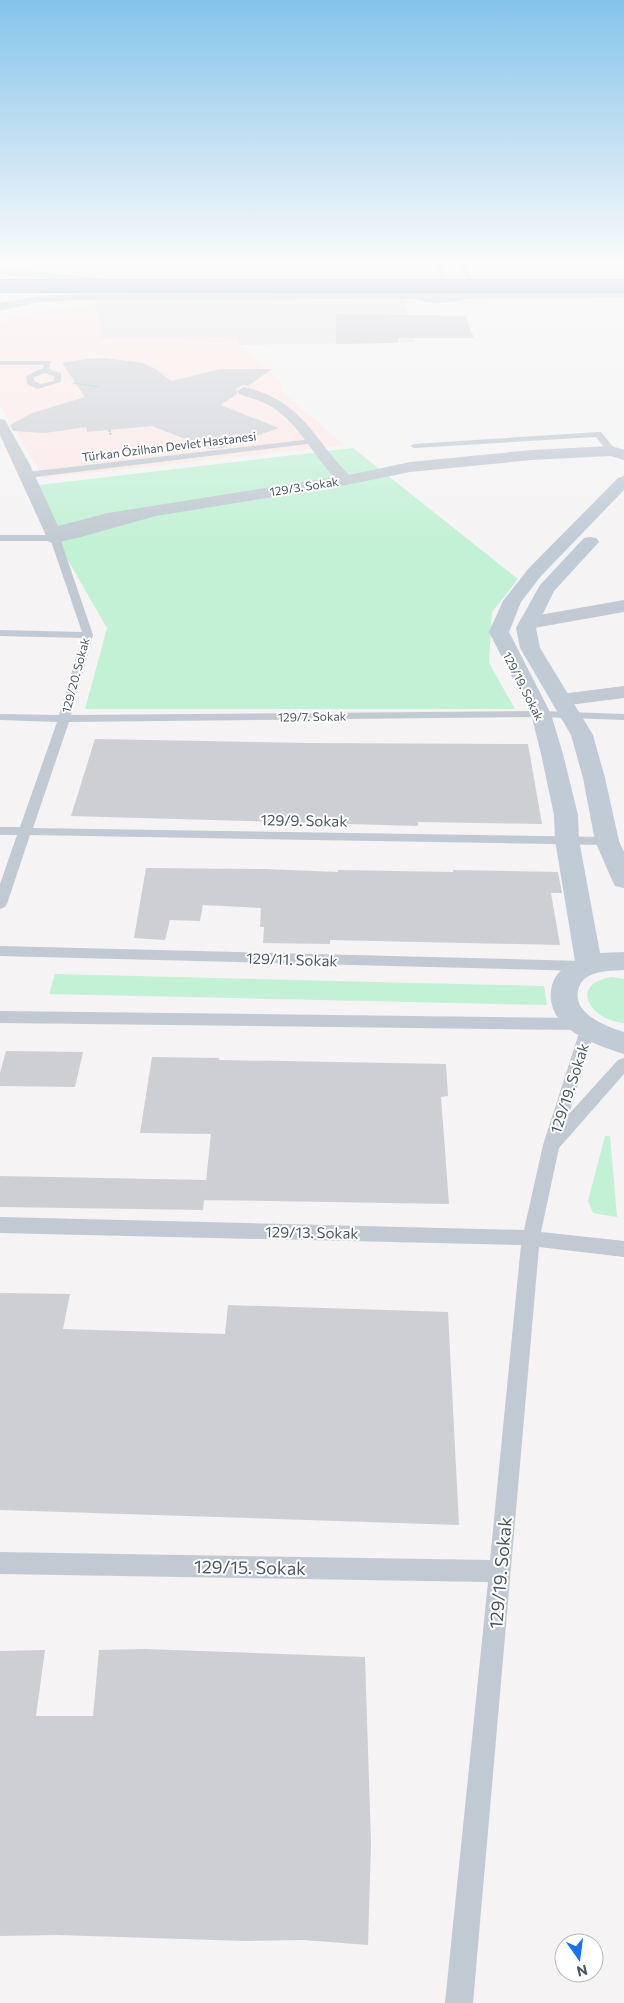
<svg xmlns="http://www.w3.org/2000/svg" width="624" height="2003" font-family="Commissioner,sans-serif">
<style>
.education{fill:#e6e4e5}
.medical{fill:#fce8e6}
.green{fill:#c3f1d5}
.building{fill:#cdcfd5}
.lines{fill:none;stroke-linecap:round;stroke-linejoin:round}
.path-far1{stroke:#7ad0a6;stroke-width:1;stroke-dasharray:2 1;stroke-linecap:butt}
.path{stroke:#7ad0a6;stroke-width:2;stroke-dasharray:2 1;stroke-linecap:butt}
.lane{fill:#c1cad2;fill-rule:evenodd}
.street{fill:#c1cad2;fill-rule:evenodd}
.secondary{fill:#c1cbd6;fill-rule:evenodd}
.highway-bridge-casing{stroke:#7690ad;stroke-width:14;stroke-linecap:butt}
.highway-bridge{stroke:#8ba5c1;stroke-width:12}
.labels{text-anchor:middle;dominant-baseline:central;stroke-width:4;stroke-linejoin:round;paint-order:stroke}
.far-street-label{font-size:12px;fill:#4a5661;stroke:#fff}
.street-label{font-size:15px;fill:#4a5661;stroke:#fff}
.near-street-label{font-size:18px;fill:#4a5661;stroke:#fff}
</style>
<rect width="100%" height="100%" fill="#f5f3f3"/>
<!-- education -->
<path class="education" d="M 404,296 L 415,342 L 239,345 L 236,337 L 101,339 L 95,305 L 95,297 Z"/>
<!-- medical -->
<path class="medical" d="M 95,305 L 102,339 L 236,337 L 239,345 L 278,378 L 285,394 L 344,445 L 44,478 L 0,404 L 0,324 L 5,318 L 45,310 Z"/>
<!-- green -->
<path class="green" d="M 353,448 L 518,579 L 492,612 L 489,663 L 515,709 L 85,709 L 107,628 L 55,538 L 31,486 Z
M 55,974 L 544,986 L 547,1005 L 49,994 Z
M 611,977 L 624,979 L 624,1023 C 592,1021 567,985 611,977 Z
M 605,1136 L 610,1136 L 617,1217 L 593,1213 L 588,1201 Z"/>
<!-- building -->
<path class="building" d="M 336,314 L 465,316 L 474,338 L 398,338 L 398,343 L 336,344 Z
M 105,358 L 143,363 L 156,369 L 171,381 L 221,369 L 272,369 L 248,386 L 243,385 L 236,389 L 237,394 L 221,405 L 279,428 L 222,448 L 211,449 L 152,426 L 87,432 L 86,427 L 45,433 L 13,431 L 10,425 L 32,413 L 85,397 L 62,363 L 86,359 Z
M 95,739 L 308,743 L 528,744 L 542,824 L 418,822 L 418,826 L 71,816 Z
M 146,868 L 265,869 L 338,872 L 338,870 L 453,872 L 453,870 L 558,872 L 562,893 L 551,893 L 560,945 L 330,940 L 330,944 L 263,943 L 264,927 L 260,927 L 261,908 L 203,905 L 200,921 L 170,920 L 165,940 L 134,938 Z
M 6,1051 L 83,1052 L 75,1087 L 0,1086 L 0,1073 Z
M 152,1057 L 219,1058 L 219,1060 L 446,1064 L 448,1096 L 441,1097 L 449,1204 L 204,1200 L 211,1134 L 140,1133 Z
M 0,1176 L 206,1180 L 203,1210 L 0,1207 Z
M 0,1293 L 70,1294 L 63,1329 L 225,1334 L 228,1305 L 448,1312 L 459,1525 L 0,1510 Z
M 145,1649 L 365,1657 L 371,1843 L 368,1945 L 304,1940 L 246,1941 L 57,1935 L 0,1936 L 0,1651 L 45,1650 L 36,1716 L 93,1716 L 99,1650 Z"/>
<g class="lines">
<!-- path-far1 -->
<path class="path-far1" d="M 73,383 L 100,387"/>
<!-- path -->
<path class="path" d="M 109,430 L 111,435"/>
<!-- lane -->
<path class="lane" d="M 436,264 L 442,264 L 446,282 L 441,281 Z
M 455,264 L 462,264 L 475,279 L 488,281 L 485,283 L 471,282 Z
M 475,293 L 478,295 L 477,296 C 457,302 429,308 410,296 L 413,294 L 444,298 Z
M 0,361 L 51,361 L 49,369 L 61,373 L 61,382 L 37,389 L 27,384 L 26,376 L 43,368 L 44,365 L 0,365 ZM 45,373 L 54,376 L 54,381 L 41,384 L 34,381 L 34,377 Z
M 598,432 L 601,432 L 615,449 L 615,453 L 609,453 L 596,437 L 414,448 L 410,446 L 414,444 Z
M 313,439 L 317,441 L 316,443 L 27,478 L 23,475 L 27,472 Z
M 0,535 L 55,535 L 60,538 L 93,635 L 71,715 L 541,711 L 624,714 L 624,720 L 541,717 L 69,722 L 33,828 L 607,837 L 614,841 L 607,845 L 30,835 L 7,904 L 5,907 L 0,909 L 0,884 L 17,835 L 0,835 L 0,827 L 20,827 L 57,722 L 0,720 L 0,714 L 59,715 L 82,638 L 0,636 L 0,630 L 82,632 L 51,541 L 0,541 Z
M 0,946 L 583,961 L 588,962 L 590,966 L 588,970 L 583,971 L 0,956 Z
M 0,1011 L 580,1018 L 585,1020 L 587,1024 L 592,1026 L 595,1030 L 569,1114 L 618,1060 L 624,1058 L 624,1074 L 559,1148 L 541,1232 L 624,1241 L 624,1257 L 539,1247 L 473,2003 L 445,2003 L 488,1582 L 0,1574 L 0,1552 L 490,1560 L 521,1245 L 0,1233 L 0,1217 L 524,1230 L 543,1145 L 580,1030 L 0,1023 Z"/>
<!-- street -->
<path class="street" d="M 244,387 C 303,401 311,436 349,475 L 410,462 L 532,450 L 612,446 L 624,450 L 624,460 L 611,456 L 532,460 L 410,472 L 346,485 L 156,516 L 81,537 L 55,543 L 49,542 L 0,435 L 0,419 L 5,420 L 30,465 L 58,526 L 108,513 L 334,477 C 313,455 299,424 272,407 C 262,401 250,398 239,394 L 237,391 Z
M 624,600 L 624,612 L 528,629 L 521,627 L 519,623 L 521,619 L 528,617 Z
M 624,686 L 624,698 L 561,706 L 554,704 L 551,700 L 554,696 L 561,694 Z"/>
<!-- secondary -->
<path class="secondary" d="M 0,268 L 103,278 L 109,281 L 103,284 L 0,274 Z
M 624,292 L 624,298 L 82,300 L 38,302 L 0,311 L 0,303 L 38,296 L 82,294 Z
M 624,476 L 624,490 L 541,576 L 521,602 L 509,632 L 551,714 L 563,754 L 578,815 L 579,840 L 600,953 L 624,952 L 624,970 C 612,971 600,970 589,976 C 583,979 579,984 578,991 C 573,1014 607,1027 624,1032 L 624,1054 C 593,1044 542,1027 552,985 C 555,974 565,965 575,961 L 555,840 L 554,815 L 541,754 L 531,714 L 489,632 L 503,601 L 529,568 L 618,478 Z
M 590,537 L 596,538 L 599,542 L 554,591 L 536,628 L 540,648 L 593,735 L 605,778 L 619,841 L 624,852 L 624,888 L 615,886 L 612,880 L 595,841 L 583,778 L 571,735 L 520,648 L 516,628 L 540,585 L 584,538 Z"/>
<!-- highway-bridge casing -->
<g class="highway-bridge-casing">
<path id="highway-bridge" d="M 0,286 L 624,286"/>
</g>
<!-- highway-bridge -->
<use href="#highway-bridge" class="highway-bridge"/>
</g>
<!-- sky -->
<linearGradient id="sky" x2="0" y2="1"><stop stop-color="#85c3ea"/><stop offset="0.48" stop-color="#fafafa"/><stop offset="1" stop-color="#fafafa" stop-opacity="0"/></linearGradient>
<rect width="624" height="545" fill="url(#sky)"/>
<g class="labels">
<!-- far-street labels -->
<g class="far-street-label">
<text transform="translate(169 446) rotate(-7)">Türkan Özilhan Devlet Hastanesi</text>
<text transform="translate(304 486) rotate(-9)">129/3. Sokak</text>
<text transform="translate(75 675) rotate(-75)">129/20. Sokak</text>
<text transform="translate(524 686) rotate(63)">129/19. Sokak</text>
<text transform="translate(312 716) rotate(-1)">129/7. Sokak</text>
</g>
<!-- street labels -->
<g class="street-label">
<text transform="translate(304 820) rotate(1)">129/9. Sokak</text>
<text transform="translate(292 959) rotate(2)">129/11. Sokak</text>
<text transform="translate(569 1088) rotate(-72)">129/19. Sokak</text>
<text transform="translate(312 1232) rotate(1)">129/13. Sokak</text>
</g>
<!-- near-street labels -->
<g class="near-street-label">
<text transform="translate(250 1567) rotate(1)">129/15. Sokak</text>
<text transform="translate(500 1573) rotate(-85)">129/19. Sokak</text>
</g>
</g>
<!-- north arrow -->
<g transform="translate(579 1958) rotate(166)"><circle r="24" fill="#ffffff" stroke="#b7bbc0"/>
<path d="M0-4L9 19L0 12L-9 19Z" fill="#1a73e8"/>
<text y="-8" font-size="14" font-weight="bold" text-anchor="middle" fill="#4a5661">N</text>
</g>
</svg>
